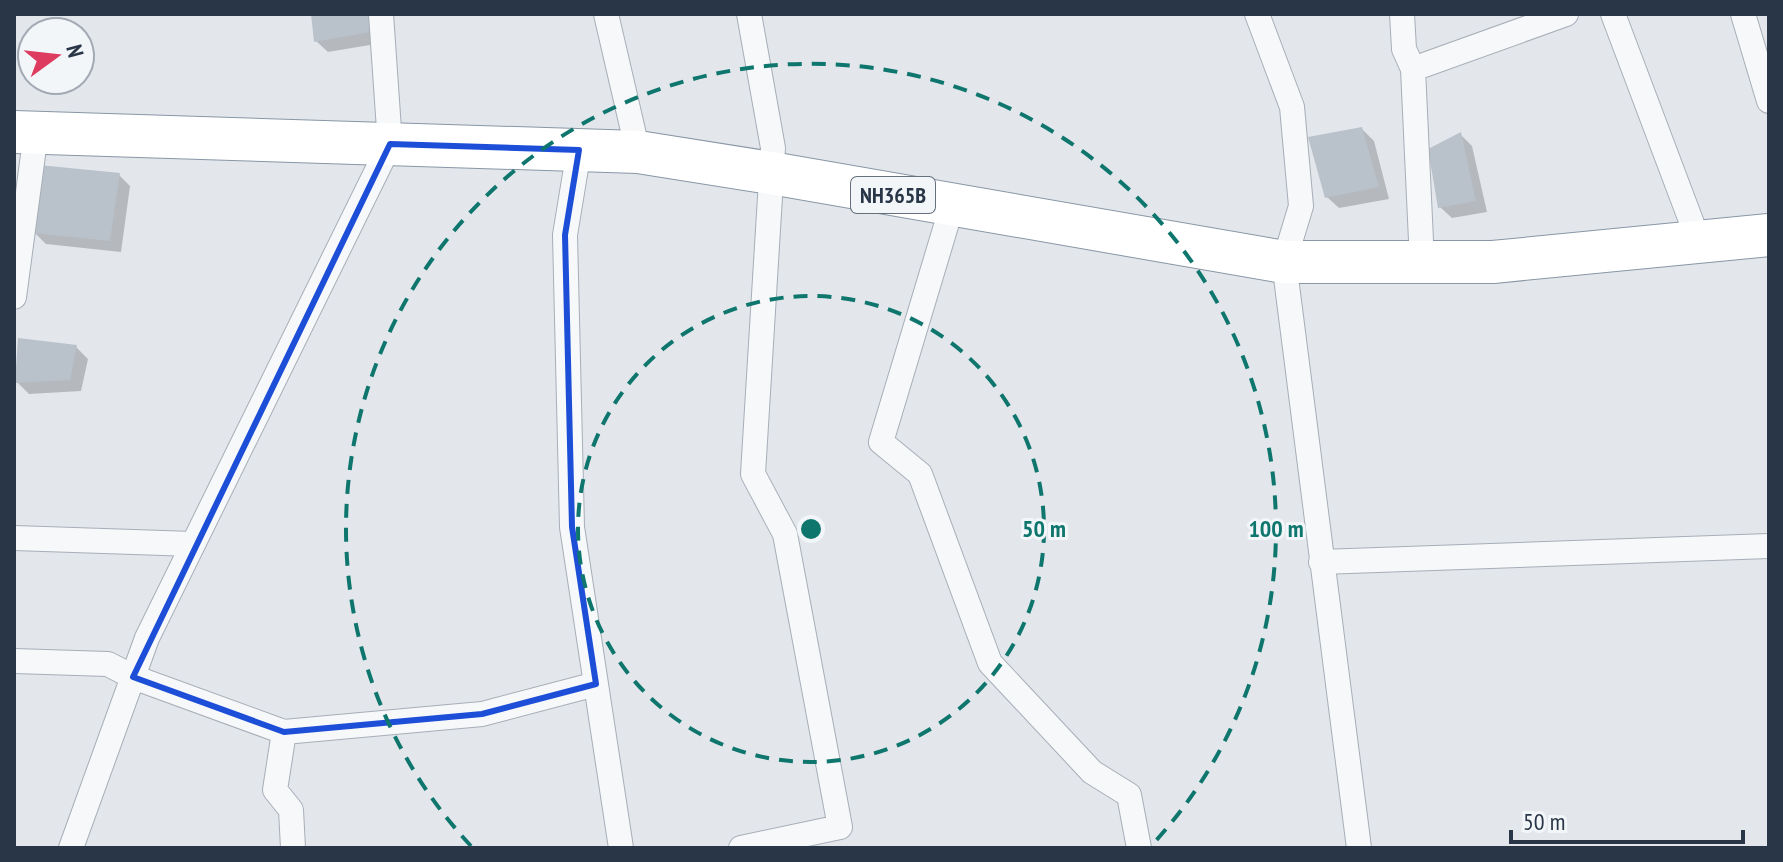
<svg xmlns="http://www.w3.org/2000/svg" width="1783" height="862" font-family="'PT Sans Narrow',sans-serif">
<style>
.shadow{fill:#0003}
.building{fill:#b9c1cb}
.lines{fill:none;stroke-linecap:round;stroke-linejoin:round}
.minor-casing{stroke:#a7aeb7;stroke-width:26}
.trunk-casing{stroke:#8896a5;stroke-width:44}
.minor{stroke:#f6f8fa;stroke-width:24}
.trunk{stroke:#fff;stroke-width:42}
.marked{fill:none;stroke:#1d4ed8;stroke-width:6;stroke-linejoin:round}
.ring{fill:none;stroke:#0f766e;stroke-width:4;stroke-dasharray:14 10}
.labels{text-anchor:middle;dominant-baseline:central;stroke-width:6;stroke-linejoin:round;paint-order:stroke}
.shield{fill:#f3f6f9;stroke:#65707c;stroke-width:2}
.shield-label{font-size:22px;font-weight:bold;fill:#283647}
.centre{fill:#0f766e;stroke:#f3f6f9;stroke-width:4}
.ring-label{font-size:24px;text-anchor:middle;font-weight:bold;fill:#0f766e;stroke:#f3f6f9;stroke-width:6;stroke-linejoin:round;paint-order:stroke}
</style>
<rect width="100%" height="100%" fill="#e3e7ec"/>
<!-- shadow -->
<path class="shadow" d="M 313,14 L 379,14 L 382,43 L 328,52 L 316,41 Z
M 1362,129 L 1374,141 L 1389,199 L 1339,208 L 1327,197 Z
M 1461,135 L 1472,146 L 1487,212 L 1452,218 L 1440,207 Z
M 119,175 L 130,186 L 121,252 L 46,244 L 34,232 Z
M 76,347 L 88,359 L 81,391 L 29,394 L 17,382 Z"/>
<!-- building -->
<path class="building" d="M 311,14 L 369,14 L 371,32 L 314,42 Z
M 1362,127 L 1379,187 L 1325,198 L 1308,137 Z
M 1461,132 L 1476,201 L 1438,208 L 1428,149 Z
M 39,165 L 120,173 L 110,241 L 32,233 Z
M 18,338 L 77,345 L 70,380 L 15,383 Z"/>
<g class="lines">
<!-- minor casing -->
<g class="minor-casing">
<path id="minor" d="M 606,14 L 638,152
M 1257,14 L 1292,107 L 1301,206 L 1284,262 L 1359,848
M 1402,14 L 1404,49 L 1413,69
M 1613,14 L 1699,242
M 1743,14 L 1769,101
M 579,150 L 565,235 L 572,527 L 621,848
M 952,206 L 881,442 L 920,474 L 990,663 L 1092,772 L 1129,795 L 1139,848
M 1422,262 L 1413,69 L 1566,14
M 14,297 L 36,133
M 14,538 L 193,544
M 1321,562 L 1769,546
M 14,661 L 108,664 L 133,677 L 284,732 L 275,790 L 291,810 L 293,848
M 284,732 L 482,714 L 596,684
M 71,848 L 147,638 L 390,144 L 381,14
M 741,848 L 840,827 L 785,534 L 753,474 L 773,148 L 749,14"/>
</g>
<!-- trunk casing -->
<g class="trunk-casing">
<path id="trunk" d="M 14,132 L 638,152 L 771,173 L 1284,262 L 1493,262 L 1769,235"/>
</g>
<!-- minor -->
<use href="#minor" class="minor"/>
<!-- trunk -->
<use href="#trunk" class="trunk"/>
</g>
<!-- marked area -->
<path class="marked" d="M 390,144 L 579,150 L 565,235 L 572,527 L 596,684 L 482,714 L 284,732 L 133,677 Z"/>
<!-- distance rings -->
<g class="ring">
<circle cx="811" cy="529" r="233"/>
<path d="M471 846A465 465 0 1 1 1151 846"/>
</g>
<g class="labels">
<!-- shield labels -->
<rect class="shield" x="851" y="177" width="84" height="36" rx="6"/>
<g class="shield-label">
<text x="893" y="195">NH365B</text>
</g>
</g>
<circle cx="811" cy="529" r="12" class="centre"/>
<g class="ring-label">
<text x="1044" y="537">50 m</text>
<text x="1276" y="537">100 m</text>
</g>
<!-- border -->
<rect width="1783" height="862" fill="none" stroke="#283647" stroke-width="32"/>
<!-- north arrow -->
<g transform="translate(56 56) rotate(75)"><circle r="38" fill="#f3f6f9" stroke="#a2a9b2" stroke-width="2"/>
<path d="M0-6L14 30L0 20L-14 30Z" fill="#de3b60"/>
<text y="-12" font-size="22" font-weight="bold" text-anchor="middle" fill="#283647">N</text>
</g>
<!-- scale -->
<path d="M1511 830v12h232v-12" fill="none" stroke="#283647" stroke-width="4"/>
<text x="1523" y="830" font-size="24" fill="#283647" stroke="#f3f6f9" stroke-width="6" paint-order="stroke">50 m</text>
</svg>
